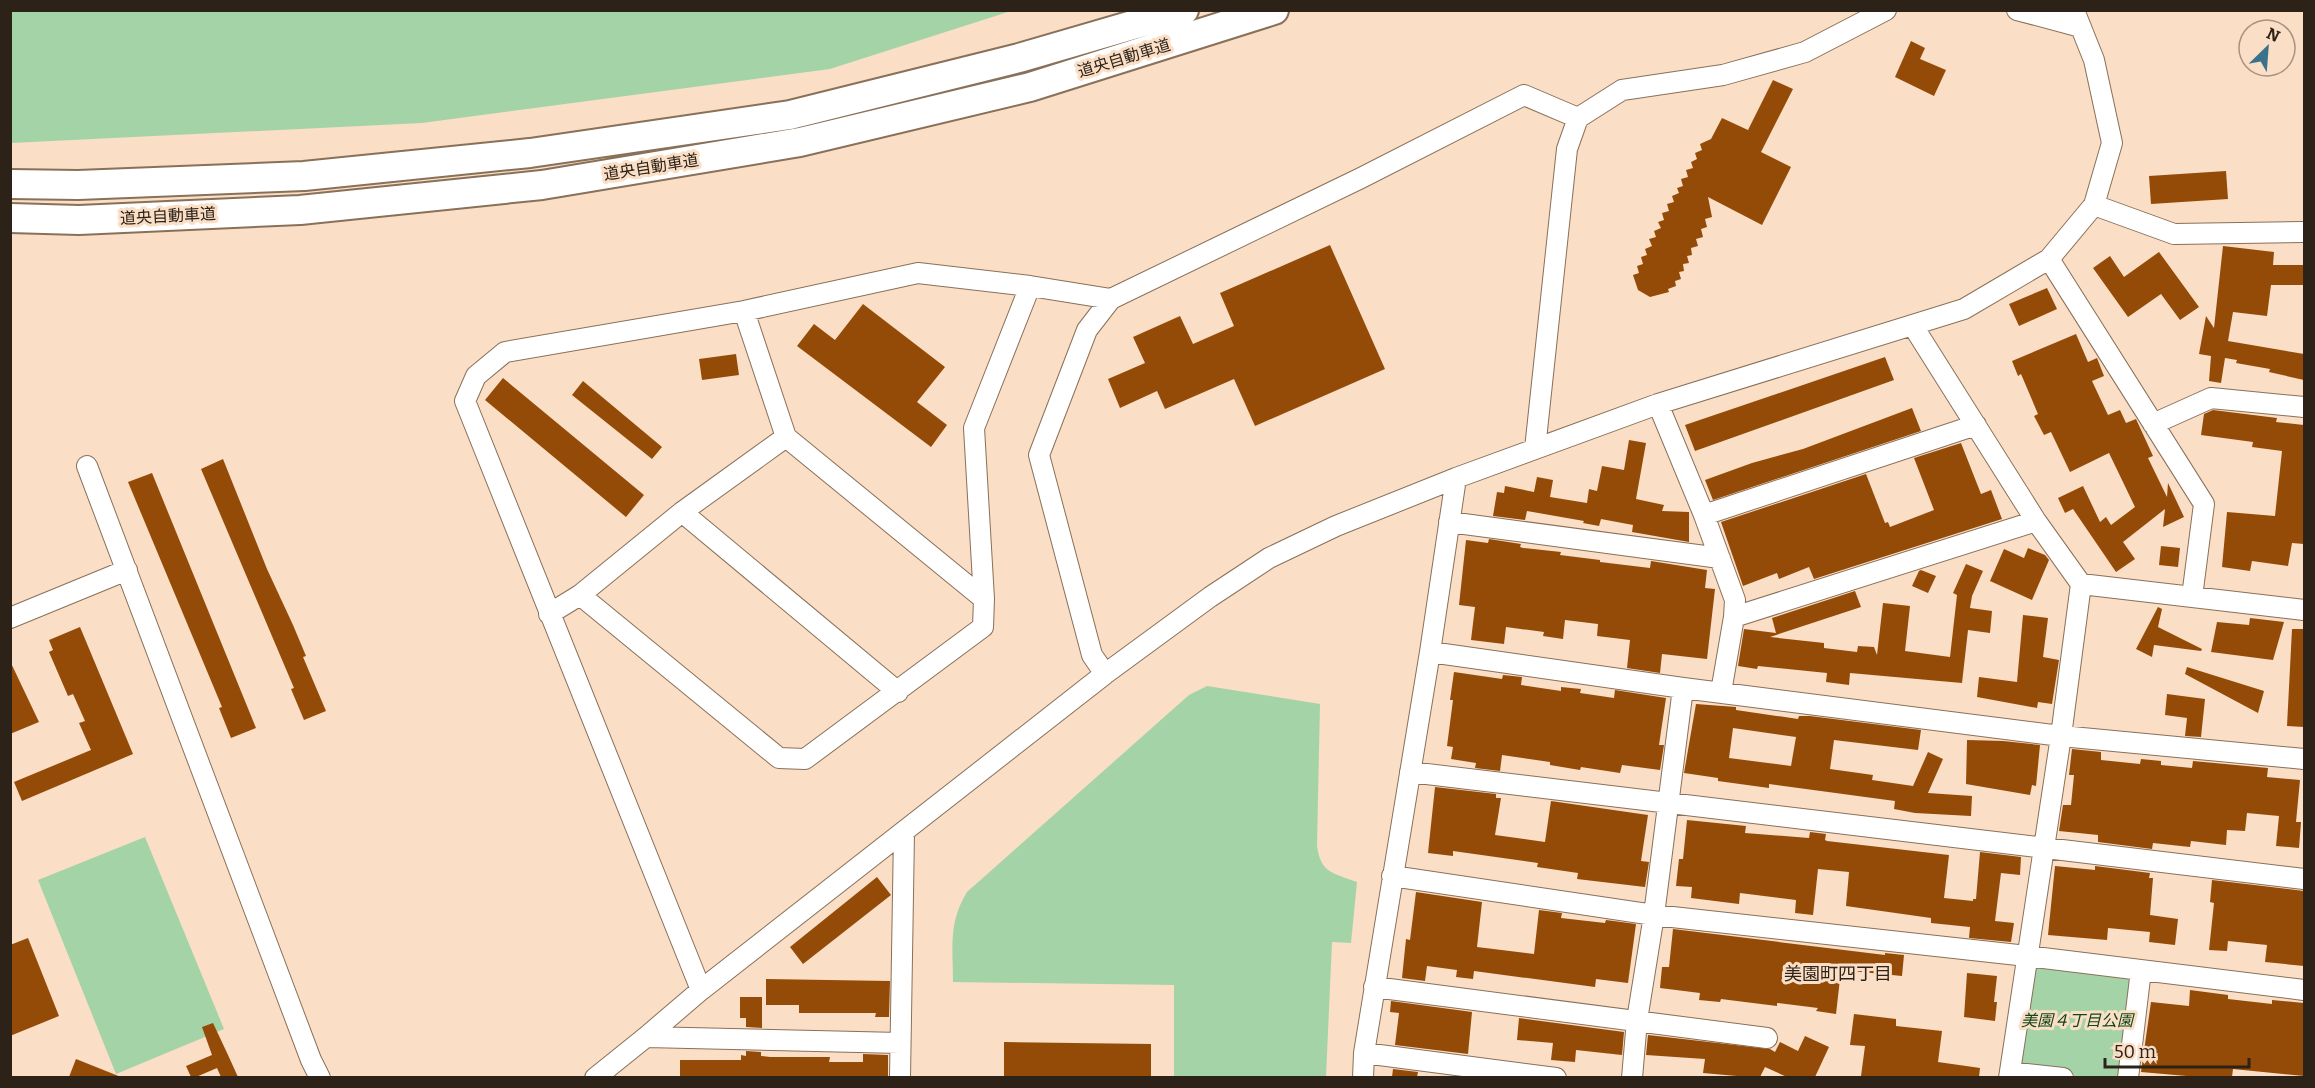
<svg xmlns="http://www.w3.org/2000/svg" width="2315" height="1088" font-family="Bitter,'Noto Sans JP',serif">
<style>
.green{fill:#a5d3a8}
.building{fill:#934b07;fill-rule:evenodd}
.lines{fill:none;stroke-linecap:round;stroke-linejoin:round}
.minor-casing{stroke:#897059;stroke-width:22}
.highway-casing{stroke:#897059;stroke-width:32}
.minor{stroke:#fff;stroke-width:20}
.highway{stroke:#fff;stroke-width:28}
.labels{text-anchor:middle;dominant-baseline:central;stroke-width:6;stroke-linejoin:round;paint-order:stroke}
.street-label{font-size:16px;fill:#2c2218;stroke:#fadec5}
.park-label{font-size:16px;font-style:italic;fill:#11451a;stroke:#fadec5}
.neighbourhood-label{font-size:18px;fill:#2c2218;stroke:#fadec5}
</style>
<rect width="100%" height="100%" fill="#fadec5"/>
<!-- green -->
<path class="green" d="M 10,11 L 11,10 L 1011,11 L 830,69 L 422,123 L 11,143 Z
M 1207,686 L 1320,704 L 1317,845 C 1320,873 1333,873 1357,882 L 1351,943 L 1332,942 L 1326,1077 L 1174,1077 L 1174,985 L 953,982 C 953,948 948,923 967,892 L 1189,695 Z
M 145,837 L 224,1029 L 116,1074 L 38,880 Z
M 2027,956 L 2141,970 L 2128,1077 L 2063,1078 L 2010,1072 Z"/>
<!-- building -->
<path class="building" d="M 1911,41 L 1925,48 L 1920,59 L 1946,70 L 1934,96 L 1895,77 Z
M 1773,80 L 1793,89 L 1761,152 L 1791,167 L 1762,225 L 1708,197 L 1712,217 L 1705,219 L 1707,227 L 1701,229 L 1703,237 L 1696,239 L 1698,246 L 1691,248 L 1692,255 L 1687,256 L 1689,263 L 1683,264 L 1684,271 L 1679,272 L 1681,279 L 1675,281 L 1676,286 L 1668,289 L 1669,292 L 1650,297 L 1638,290 L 1633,275 L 1639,273 L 1637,266 L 1643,264 L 1641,257 L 1647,255 L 1645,249 L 1652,246 L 1649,239 L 1656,237 L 1654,231 L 1661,228 L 1658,222 L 1664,220 L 1662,213 L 1669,211 L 1667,204 L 1674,202 L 1672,196 L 1679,193 L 1677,188 L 1683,186 L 1681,179 L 1688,177 L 1686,170 L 1693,168 L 1691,162 L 1697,159 L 1695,153 L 1702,150 L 1700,144 L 1711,139 L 1722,118 L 1748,130 Z
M 2226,171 L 2228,199 L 2151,204 L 2149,176 Z
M 1330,245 L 1385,369 L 1255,426 L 1234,379 L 1165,409 L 1157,391 L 1120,408 L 1108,379 L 1145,363 L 1133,337 L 1180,316 L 1193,344 L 1234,326 L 1220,293 Z
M 2223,246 L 2274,252 L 2273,265 L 2304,265 L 2304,285 L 2271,285 L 2267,316 L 2233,312 L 2228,341 L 2304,354 L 2304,380 L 2269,372 L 2270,369 L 2236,363 L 2237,360 L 2225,358 L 2221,383 L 2209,381 L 2211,356 L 2199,354 L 2206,316 L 2214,328 Z
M 2159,252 L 2199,307 L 2180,320 L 2161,294 L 2128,317 L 2093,268 L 2110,256 L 2124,277 Z
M 2047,288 L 2057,309 L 2019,326 L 2009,304 Z
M 863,304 L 945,367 L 917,402 L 947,425 L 931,447 L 797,346 L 814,324 L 835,340 Z
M 2076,334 L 2088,362 L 2097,358 L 2104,376 L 2092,381 L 2108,415 L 2120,410 L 2126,423 L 2136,419 L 2153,456 L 2148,458 L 2167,497 L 2168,483 L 2184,517 L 2163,527 L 2165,509 L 2123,542 L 2135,559 L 2116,572 L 2073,509 L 2065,513 L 2058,498 L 2083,486 L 2100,522 L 2106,517 L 2111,525 L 2135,507 L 2109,453 L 2070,472 L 2051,432 L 2044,435 L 2034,416 L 2038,414 L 2021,374 L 2018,376 L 2012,361 Z
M 736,354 L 739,375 L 702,380 L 699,359 Z
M 1885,357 L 1894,380 L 1695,451 L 1685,425 Z
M 503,378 L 644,495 L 626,517 L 485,400 Z
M 583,381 L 662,447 L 652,459 L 572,395 Z
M 1912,408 L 1921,431 L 1713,500 L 1705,480 L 1752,463 L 1803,449 Z
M 2213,410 L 2277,418 L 2276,422 L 2304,425 L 2304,544 L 2292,543 L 2288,566 L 2252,561 L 2250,571 L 2222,567 L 2227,512 L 2275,516 L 2282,451 L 2252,447 L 2253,442 L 2201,435 L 2204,414 Z
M 1629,440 L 1646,443 L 1636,499 L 1664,505 L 1662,511 L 1689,512 L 1689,542 L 1632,532 L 1633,525 L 1601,519 L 1599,526 L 1583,523 L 1584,521 L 1527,511 L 1525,520 L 1493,516 L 1497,492 L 1504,493 L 1505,486 L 1534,492 L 1537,477 L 1553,480 L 1550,497 L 1587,503 L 1589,489 L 1597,491 L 1602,466 L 1624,470 Z
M 1961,443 L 1981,494 L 1991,490 L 2002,519 L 1814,579 L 1809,567 L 1779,579 L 1777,573 L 1743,586 L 1721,522 L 1866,474 L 1885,523 L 1888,522 L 1890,527 L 1934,510 L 1914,458 Z
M 223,459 L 267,569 L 293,625 L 306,656 L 303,657 L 326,711 L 304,720 L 291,689 L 294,688 L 201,469 Z
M 152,473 L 256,728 L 231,738 L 219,708 L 222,707 L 128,482 Z
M 1489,539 L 1521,544 L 1520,547 L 1523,548 L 1561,552 L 1560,555 L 1600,560 L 1600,562 L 1650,568 L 1651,561 L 1707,570 L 1705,588 L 1715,589 L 1707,659 L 1662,654 L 1660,673 L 1627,668 L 1630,640 L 1597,636 L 1598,624 L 1565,620 L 1563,639 L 1543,636 L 1544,632 L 1506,627 L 1504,644 L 1471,640 L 1475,607 L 1459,605 L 1466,540 L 1488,543 Z
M 2161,546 L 2180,548 L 2178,567 L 2159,565 Z
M 2028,548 L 2045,555 L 2049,560 L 2032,600 L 1990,581 L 2004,549 L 2024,558 Z
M 1966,564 L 1983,571 L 1972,596 L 1970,608 L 1992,611 L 1990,633 L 1968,630 L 1962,683 L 1850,673 L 1849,685 L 1826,682 L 1827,673 L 1758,666 L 1757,669 L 1738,666 L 1744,629 L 1776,633 L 1772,618 L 1855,591 L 1861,607 L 1770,637 L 1824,643 L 1824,648 L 1857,652 L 1858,646 L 1874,647 L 1877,655 L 1883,603 L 1910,606 L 1905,651 L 1950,657 L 1957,595 L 1953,593 Z
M 1921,570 L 1936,576 L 1928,593 L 1912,586 L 1919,571 Z
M 2158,607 L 2162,609 L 2158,627 L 2202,649 L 2201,651 L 2154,645 L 2152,657 L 2136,649 Z
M 2023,615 L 2048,618 L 2043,657 L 2059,660 L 2052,704 L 2038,702 L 2037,708 L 1977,697 L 1979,677 L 2017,682 Z
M 2250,618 L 2284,622 L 2273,660 L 2211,652 L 2217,622 L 2249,625 Z
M 80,627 L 133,754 L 22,801 L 14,782 L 91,750 L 79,723 L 85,721 L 73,694 L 68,696 L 49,652 L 53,650 L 49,640 Z
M 2292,629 L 2304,629 L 2304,727 L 2287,726 Z
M 10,661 L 39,722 L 10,734 Z
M 2187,667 L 2264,691 L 2258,713 L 2185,674 Z
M 1454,672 L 1502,679 L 1503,675 L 1522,677 L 1521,685 L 1561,691 L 1561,687 L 1581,689 L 1580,693 L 1614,698 L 1615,690 L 1666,698 L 1659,745 L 1664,745 L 1660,770 L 1622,765 L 1620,773 L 1581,767 L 1580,770 L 1550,765 L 1550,762 L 1502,755 L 1500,771 L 1475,768 L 1476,763 L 1451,759 L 1453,747 L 1447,746 L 1453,700 L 1450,700 Z
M 2167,694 L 2205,699 L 2201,737 L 2185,736 L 2187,718 L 2165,715 Z
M 1696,704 L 1736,707 L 1736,710 L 1798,719 L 1799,716 L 1810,716 L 1921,730 L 1918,750 L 1834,740 L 1830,769 L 1873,775 L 1872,780 L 1913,786 L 1928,752 L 1943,759 L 1928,793 L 1972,796 L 1971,816 L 1915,813 L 1894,809 L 1895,801 L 1769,784 L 1769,788 L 1718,781 L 1718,778 L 1684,773 ZM 1733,728 L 1796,737 L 1791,766 L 1729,758 Z
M 1967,740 L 2003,741 L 2040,745 L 2036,786 L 2032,785 L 2030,795 L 1966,784 Z
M 2072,749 L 2101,752 L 2101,760 L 2140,764 L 2141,759 L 2161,761 L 2161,765 L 2192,768 L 2193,761 L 2268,768 L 2267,777 L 2300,780 L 2296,822 L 2301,822 L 2299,848 L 2276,846 L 2279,816 L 2247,813 L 2245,831 L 2227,830 L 2226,845 L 2191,841 L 2190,847 L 2153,843 L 2152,849 L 2098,842 L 2098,835 L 2059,831 L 2063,805 L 2071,805 L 2074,775 L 2069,775 Z
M 1435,787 L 1496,794 L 1496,798 L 1501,798 L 1495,835 L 1545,842 L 1551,801 L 1648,815 L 1641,861 L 1649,862 L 1645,887 L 1577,879 L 1578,873 L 1537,867 L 1538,863 L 1453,851 L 1453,856 L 1428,853 Z
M 1687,820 L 1746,826 L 1745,833 L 1809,838 L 1810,832 L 1826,834 L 1825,840 L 1827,841 L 1949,855 L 1944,898 L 1973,901 L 1973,899 L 1976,899 L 1980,852 L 2021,857 L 2020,875 L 2001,873 L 1995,921 L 2014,923 L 2011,942 L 1969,938 L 1970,927 L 1931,923 L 1931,918 L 1846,906 L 1849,872 L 1818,869 L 1813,915 L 1795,913 L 1796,900 L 1740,893 L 1739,904 L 1691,898 L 1692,887 L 1676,886 L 1679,859 L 1683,859 Z
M 2055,866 L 2095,870 L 2095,866 L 2150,873 L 2149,878 L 2153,878 L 2150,915 L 2178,919 L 2175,945 L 2149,942 L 2150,932 L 2108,928 L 2107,940 L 2048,935 Z
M 877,877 L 891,895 L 803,964 L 790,947 Z
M 2212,880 L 2304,891 L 2304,966 L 2265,962 L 2267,945 L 2228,941 L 2227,951 L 2209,950 L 2214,903 L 2210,902 Z
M 1416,892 L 1482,902 L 1477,947 L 1534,954 L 1539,910 L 1562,913 L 1561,918 L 1605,923 L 1606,920 L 1636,924 L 1628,983 L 1596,979 L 1595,987 L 1474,971 L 1473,979 L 1456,977 L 1457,970 L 1427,966 L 1425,981 L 1402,978 L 1406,939 L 1410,940 Z
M 1673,929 L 1885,955 L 1885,953 L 1904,955 L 1902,976 L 1841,970 L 1836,1014 L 1816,1011 L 1818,1008 L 1777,1003 L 1777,1006 L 1721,999 L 1720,1002 L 1699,1000 L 1700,993 L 1660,988 L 1662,967 L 1669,967 Z
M 28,938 L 59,1016 L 10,1036 L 10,945 Z
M 1967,973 L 1997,976 L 1994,1002 L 1997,1002 L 1995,1021 L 1964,1017 Z
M 766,979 L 890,981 L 889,1017 L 875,1017 L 876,1013 L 799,1013 L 799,1005 L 766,1005 Z
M 2190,990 L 2228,995 L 2228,999 L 2272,1004 L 2272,1000 L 2304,1003 L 2304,1076 L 2233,1069 L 2232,1077 L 2198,1077 L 2141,1072 L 2151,1002 L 2189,1006 Z
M 740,997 L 762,997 L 762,1028 L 746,1027 L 746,1018 L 740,1018 Z
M 1391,1001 L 1472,1012 L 1468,1054 L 1395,1045 L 1399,1013 L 1390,1012 Z
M 1854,1014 L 1896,1019 L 1896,1026 L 1942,1031 L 1938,1062 L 1980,1068 L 1979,1077 L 1861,1076 L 1865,1046 L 1850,1045 Z
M 1519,1018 L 1624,1032 L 1622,1055 L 1576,1050 L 1575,1062 L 1551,1060 L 1553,1043 L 1517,1040 Z
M 213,1023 L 228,1055 L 238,1077 L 221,1077 L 217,1068 L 196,1077 L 191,1077 L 186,1066 L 212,1055 L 202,1027 Z
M 1648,1035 L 1770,1049 L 1775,1052 L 1780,1042 L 1798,1051 L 1805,1036 L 1829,1047 L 1815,1077 L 1787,1077 L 1765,1067 L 1760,1077 L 1748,1077 L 1703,1073 L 1705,1059 L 1646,1055 Z
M 1004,1042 L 1151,1044 L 1151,1077 L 1004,1077 Z
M 746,1051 L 761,1052 L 761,1056 L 770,1057 L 830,1057 L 829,1062 L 863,1062 L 863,1054 L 888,1055 L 888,1077 L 680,1077 L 680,1060 L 741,1060 L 741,1055 L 746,1056 Z
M 76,1059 L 121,1077 L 69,1077 Z
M 1393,1069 L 1418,1072 L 1417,1077 L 1392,1077 Z"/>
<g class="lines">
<!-- minor casing -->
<g class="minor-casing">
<path id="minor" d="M 2017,10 L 2081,27
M 2094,205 L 2174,234 L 2304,232
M 2049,259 L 2204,504 L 2192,597
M 744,311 L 786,437
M 1913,326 L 2036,521 L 2081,584 L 2061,736 L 2009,1078
M 1658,404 L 1704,515 L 1735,600 L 1734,617 L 1721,692
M 2153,424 L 2211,398 L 2304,407
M 1535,449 L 1567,149 L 1578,118 L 1622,90 L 1723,75 L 1805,52 L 1886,10
M 87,466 L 311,1060 L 320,1078
M 682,512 L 898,692
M 1704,515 L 1976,425
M 1449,522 L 1720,558
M 2081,584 L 2304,610
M 580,595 L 779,758 L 805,759 L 983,627 L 984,599 L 974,428 L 1030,286
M 549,614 L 580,595 L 682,512 L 786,437 L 984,599
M 1734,617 L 2036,521
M 10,618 L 127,570
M 1430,652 L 1683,688 L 2061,736 L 2304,759
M 1105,674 L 1092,655 L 1039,455 L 1087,330 L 1111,299 L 1361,178 L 1524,95 L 1578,118
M 1410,772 L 2304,879
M 1392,876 L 1654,915 L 2027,956 L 2304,990
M 1374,987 L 1767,1038
M 701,990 L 465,401 L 476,376 L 505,352 L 744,311 L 918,273 L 1030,286 L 1111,299
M 646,1037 L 900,1043
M 1364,1053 L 1556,1078
M 2010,1072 L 2063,1078
M 595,1078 L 646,1037 L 701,990 L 1105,674 L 1210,597 L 1269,558 L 1336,526 L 1456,478 L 1658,404 L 1964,309 L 2049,259 L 2094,205 L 2112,143 L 2094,60 L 2074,10
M 900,1078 L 904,833
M 1363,1078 L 1364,1053 L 1430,652 L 1456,478
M 1632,1078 L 1637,1020 L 1654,915 L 1683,688
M 2128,1078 L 2141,970"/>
</g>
<!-- highway casing -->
<g class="highway-casing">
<path id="highway" d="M 10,184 L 78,185 L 304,176 L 530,153 L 790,115 L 1019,58 L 1184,10
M 10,218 L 79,220 L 300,210 L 542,185 L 800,142 L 1030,87 L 1274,10"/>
</g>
<!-- minor -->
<use href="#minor" class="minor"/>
<!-- highway -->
<use href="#highway" class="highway"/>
</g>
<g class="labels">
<!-- street labels -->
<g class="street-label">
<text transform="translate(1124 58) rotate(-17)">道央自動車道</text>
<text transform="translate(651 167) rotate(-9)">道央自動車道</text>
<text transform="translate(168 216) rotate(-3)">道央自動車道</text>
</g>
<!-- park labels -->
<g class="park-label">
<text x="2077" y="1020">美園４丁目公園</text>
</g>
<!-- neighbourhood labels -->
<g class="neighbourhood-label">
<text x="1838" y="974">美園町四丁目</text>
</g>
</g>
<!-- border -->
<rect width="2315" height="1088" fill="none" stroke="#2c2218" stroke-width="24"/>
<!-- north arrow -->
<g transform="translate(2267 48) rotate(25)"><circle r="28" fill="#fadec5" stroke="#a89380" stroke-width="1.5"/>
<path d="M0-4.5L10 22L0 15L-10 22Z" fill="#3a728c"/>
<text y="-9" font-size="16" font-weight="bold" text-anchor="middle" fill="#2c2218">N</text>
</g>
<!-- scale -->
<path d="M2105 1058v9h144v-9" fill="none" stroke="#2c2218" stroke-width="3"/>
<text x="2114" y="1058" font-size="18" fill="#2c2218" stroke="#fadec5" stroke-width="4.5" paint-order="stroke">50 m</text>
</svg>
